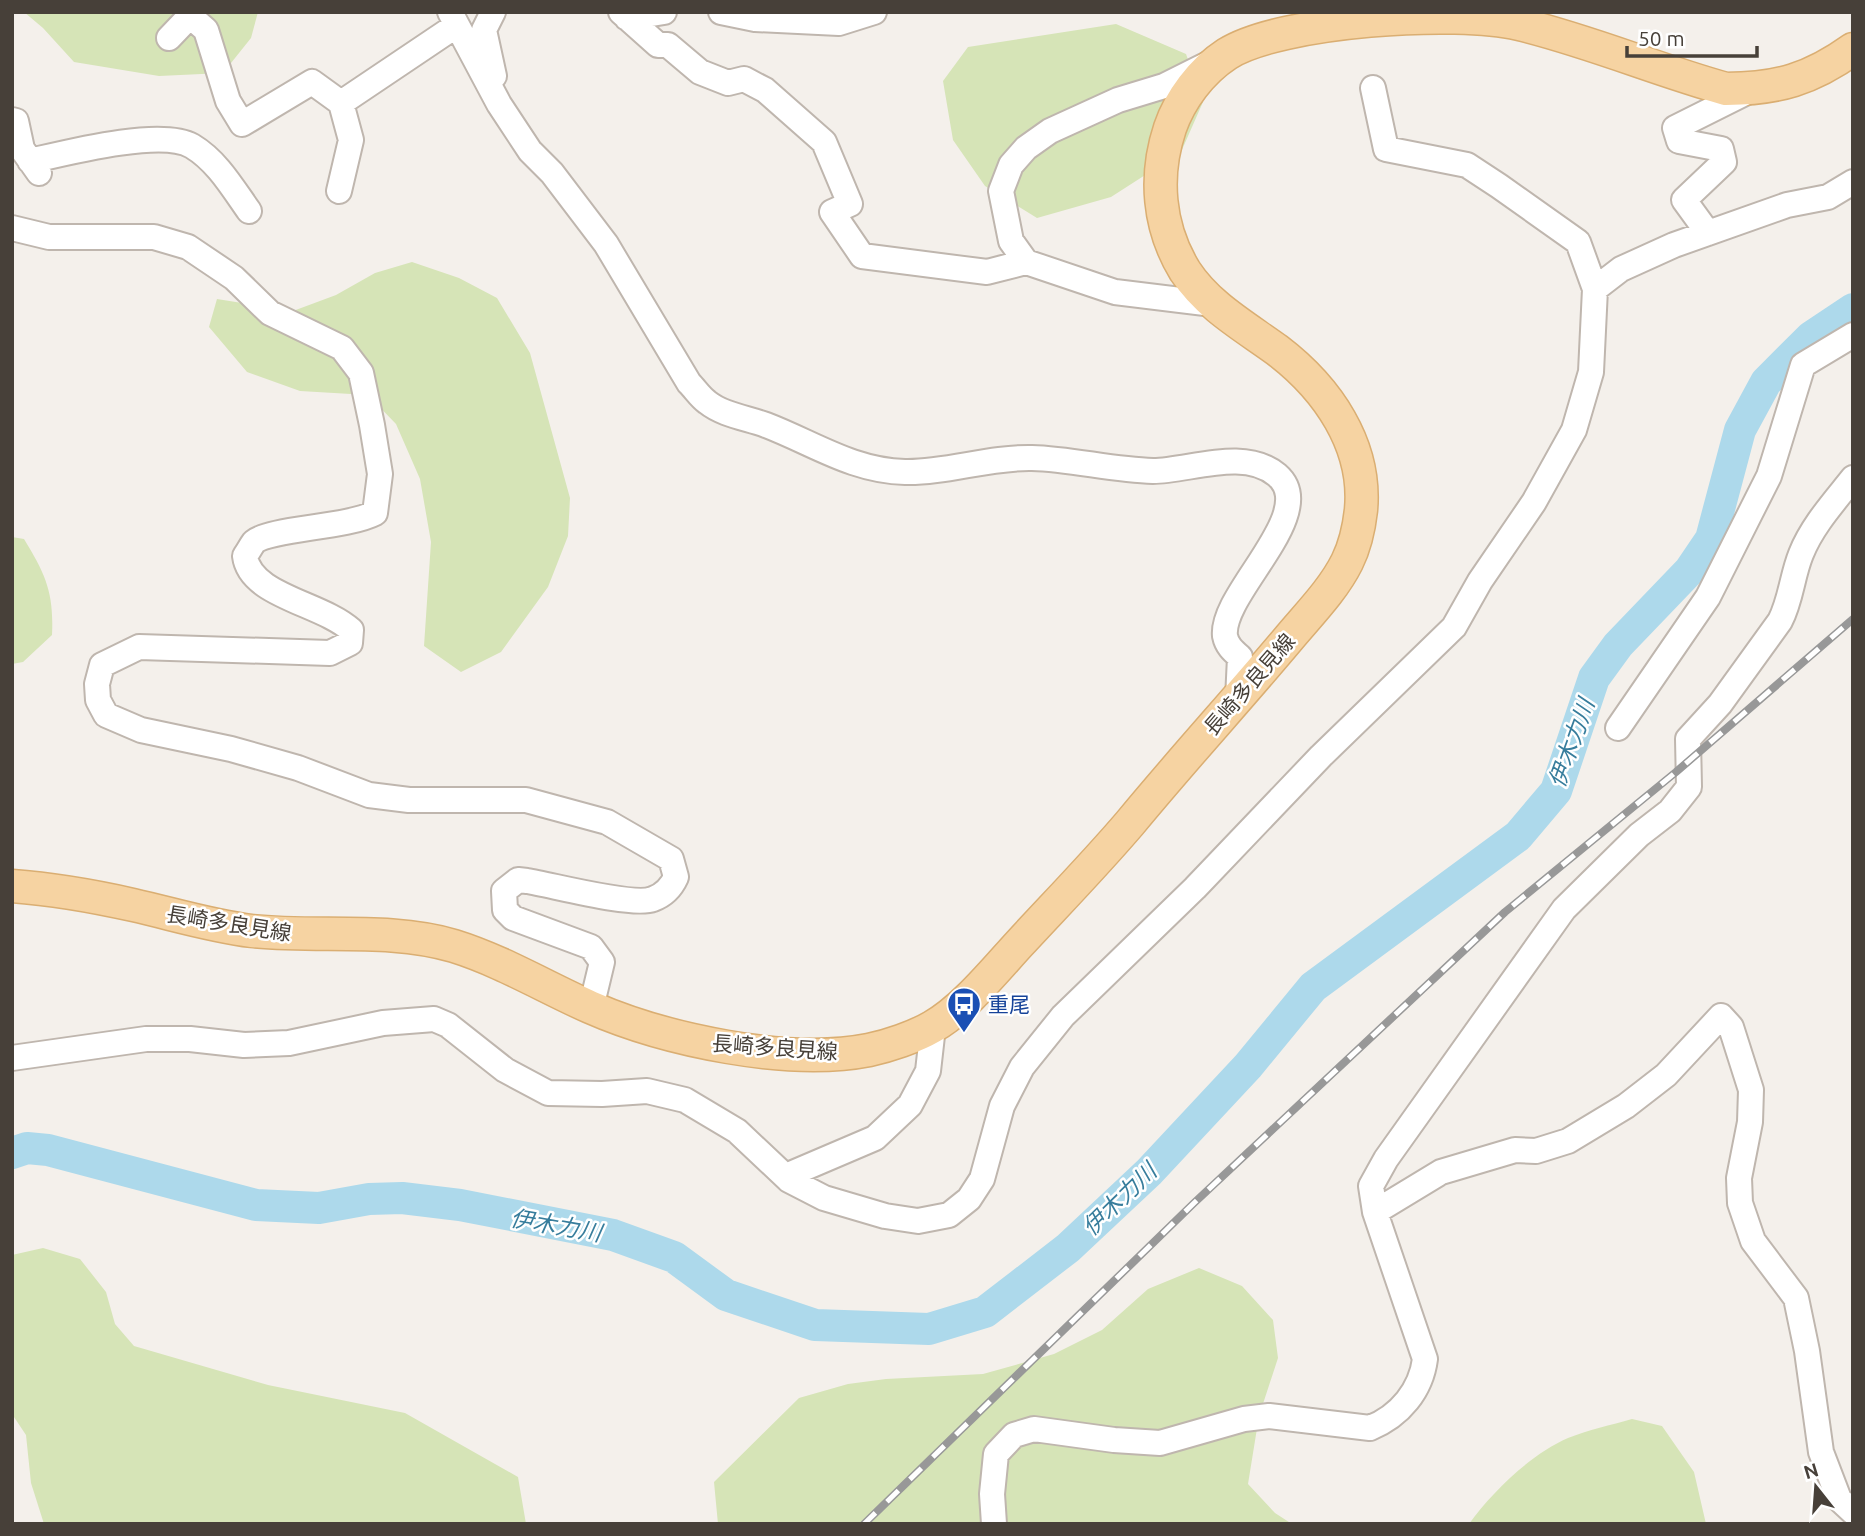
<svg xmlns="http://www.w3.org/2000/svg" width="1865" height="1536" font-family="Ubuntu,'Noto Sans JP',sans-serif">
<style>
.green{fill:#d6e4b7}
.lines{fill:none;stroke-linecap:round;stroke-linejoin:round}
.river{stroke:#add9eb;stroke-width:32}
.minor-casing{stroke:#bfb6ae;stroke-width:28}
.major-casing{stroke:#daae72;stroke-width:35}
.minor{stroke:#fff;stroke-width:24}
.major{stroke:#f6d3a2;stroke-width:32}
.rail-casing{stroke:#989898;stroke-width:8}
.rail{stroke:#fff;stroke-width:5;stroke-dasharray:16;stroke-linecap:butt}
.labels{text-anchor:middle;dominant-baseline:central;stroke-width:5;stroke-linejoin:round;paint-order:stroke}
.street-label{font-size:21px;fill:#474039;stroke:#fff}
.transit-label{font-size:21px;fill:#164399;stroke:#fff;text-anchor:start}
.water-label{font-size:23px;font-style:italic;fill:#377d9c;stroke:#fff}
</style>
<rect width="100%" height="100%" fill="#f4f0eb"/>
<!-- green -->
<path class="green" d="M 24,12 L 258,12 L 251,38 L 223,73 L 159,76 L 74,62 L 43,28 Z
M 1116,24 L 1186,54 L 1203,102 L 1181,152 L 1111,197 L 1037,218 L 985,186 L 953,140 L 943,81 L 968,47 Z
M 412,262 L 459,278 L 497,298 L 530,353 L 570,498 L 568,536 L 548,587 L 501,652 L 461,672 L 424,646 L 431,542 L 420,479 L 396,424 L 368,395 L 300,391 L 247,372 L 209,327 L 217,299 L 293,311 L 336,295 L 375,273 Z
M 12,537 L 24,539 C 46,575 54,593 52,635 L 23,662 L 12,664 Z
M 43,1248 L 80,1259 L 106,1292 L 115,1324 L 134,1346 L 268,1385 L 405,1413 L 518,1477 L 526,1524 L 44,1524 L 31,1483 L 26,1435 L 12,1414 L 12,1255 Z
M 1199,1268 L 1242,1286 L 1273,1320 L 1278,1358 L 1259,1416 L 1248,1484 L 1275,1513 L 1292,1524 L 718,1524 L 714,1482 L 799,1398 L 848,1384 L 886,1379 L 983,1374 L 1054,1354 L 1102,1330 L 1148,1289 Z
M 1632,1419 L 1662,1426 L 1694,1472 L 1706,1524 L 1469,1524 C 1492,1492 1531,1454 1568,1438 C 1588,1430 1611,1425 1632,1419 Z"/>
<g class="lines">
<!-- river -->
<path class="river" d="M 12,1153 L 27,1148 L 48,1150 L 256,1205 L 319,1208 L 369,1199 L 402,1198 L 460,1205 L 613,1235 L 674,1257 L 726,1295 L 815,1325 L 929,1329 L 985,1312 L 1068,1248 L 1149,1172 L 1248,1066 L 1313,987 L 1518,836 L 1556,791 L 1594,678 L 1618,645 L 1690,570 L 1711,539 L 1740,430 L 1766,382 L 1811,337 L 1853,309"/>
<!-- minor casing -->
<g class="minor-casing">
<path id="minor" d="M 450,12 L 499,104 L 530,151 L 552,173 L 606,244 L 689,383 C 695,389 700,397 707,402 C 723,415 747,418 766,425 C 813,443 853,471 905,472 C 946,473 989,457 1032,458 C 1072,459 1112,470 1153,471 C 1189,471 1244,447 1277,475 C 1321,513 1220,593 1225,636 C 1227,646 1233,651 1240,657 L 1238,699
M 493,12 L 484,30 L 494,76
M 621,12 L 658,45 L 668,45 L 700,72 L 728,83 L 744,79 L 765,90 L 824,142 L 850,204 L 832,212 L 862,256 L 987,272 L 1026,262
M 721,12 L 755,19 L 839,23 L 874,12
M 627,18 L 664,12
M 169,38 L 190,16 L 206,30 L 228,101 L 242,124 L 312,82 L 341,103 L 351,140 L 339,191
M 1210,63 L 1164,86 L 1118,100 L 1050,131 L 1026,148 L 1011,165 L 1001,191 L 1011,241 L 1026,262 L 1115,292 L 1213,304
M 1373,88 L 1386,149 L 1467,165 L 1499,186 L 1578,242 L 1595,289
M 341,103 L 457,25
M 12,120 L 16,121 L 22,149 L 39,173
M 30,161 C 65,153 161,128 192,146 C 217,161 232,187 249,211
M 12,228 L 49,237 L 154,237 L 188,247 L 234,278 L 270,313 L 342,348 L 361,373 L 372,425 L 380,474 L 375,513 C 346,528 271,528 254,542 C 251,546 248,552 245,556 C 250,596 321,603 351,630 L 350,643 L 330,653 L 139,647 L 102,665 L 97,684 L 98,700 L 106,715 L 141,730 L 231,749 L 298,768 L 369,795 L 409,800 L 526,800 L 607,822 L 671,859 L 676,877 C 671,888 664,895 653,899 C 633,907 552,885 527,881 L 518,880 L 504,891 L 505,910 L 513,918 L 591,947 L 602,962 L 591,1008
M 1708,233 L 1684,200 L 1724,162 L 1721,149 L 1679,141 L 1675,128 L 1751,90
M 1618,728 L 1708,597 L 1769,476 L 1803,365 L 1853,335
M 12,1058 L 146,1039 L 190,1039 L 244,1045 L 289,1043 L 383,1023 L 434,1019 L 448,1025 L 505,1070 L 548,1093 L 602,1094 L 647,1091 L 685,1100 L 737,1131 L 789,1180 L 824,1198 L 885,1216 L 918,1221 L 949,1215 L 969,1199 L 982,1179 L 1002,1106 L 1022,1067 L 1063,1016 L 1195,888 L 1321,756 L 1454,627 L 1480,581 L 1534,502 L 1574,430 L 1591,372 L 1595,289 L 1621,269 L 1674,245 L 1787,205 L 1828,197 L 1853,182
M 789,1180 L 793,1173 L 875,1138 L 910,1105 L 928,1071 L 933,1027
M 1375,1212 L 1441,1172 L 1515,1150 L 1536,1151 L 1568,1141 L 1626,1106 L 1666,1075 L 1721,1016 L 1731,1027 L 1751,1090 L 1750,1122 L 1739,1178 L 1740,1203 L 1753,1241 L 1796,1298 L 1807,1351 L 1821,1452 L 1839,1499 L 1853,1512
M 994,1524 L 992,1494 L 996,1454 L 1014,1435 L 1034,1429 L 1114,1440 L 1160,1443 L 1244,1419 L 1269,1416 L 1370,1428 C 1400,1416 1421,1390 1425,1359 L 1375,1212 L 1371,1186 L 1386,1159 L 1564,909 L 1639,835 L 1670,811 L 1689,787 L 1688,739 L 1720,704 L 1780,621 C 1791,600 1792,576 1801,554 C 1812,526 1834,502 1853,478"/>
</g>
<!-- major casing -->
<g class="major-casing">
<path id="major" d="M 12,886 C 52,889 93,896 133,905 C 173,914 211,926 252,931 C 318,938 390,927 454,946 C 502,961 545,987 590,1007 C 665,1040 788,1066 869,1050 C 888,1046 915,1037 932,1027 C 963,1010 996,969 1020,943 C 1057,903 1095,864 1130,823 C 1182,760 1237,700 1289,638 C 1309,614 1333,590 1347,562 C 1355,546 1359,528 1361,510 C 1367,445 1327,388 1277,350 C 1244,326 1208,306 1185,271 C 1158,227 1154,176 1170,128 C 1180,99 1201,71 1227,54 C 1281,20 1457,9 1519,24 C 1590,41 1657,70 1726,89 C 1778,89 1811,79 1853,49"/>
</g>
<!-- minor -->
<use href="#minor" class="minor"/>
<!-- major -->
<use href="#major" class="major"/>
<!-- rail casing -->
<g class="rail-casing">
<path id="rail" d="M 864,1524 L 1194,1203 L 1505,912 L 1676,772 L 1853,619"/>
</g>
<!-- rail -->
<use href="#rail" class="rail"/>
</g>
<!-- icons -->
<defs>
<g id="bus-pin" transform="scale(1.75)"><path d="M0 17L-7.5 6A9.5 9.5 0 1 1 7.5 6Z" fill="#1a4fb4" stroke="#fff"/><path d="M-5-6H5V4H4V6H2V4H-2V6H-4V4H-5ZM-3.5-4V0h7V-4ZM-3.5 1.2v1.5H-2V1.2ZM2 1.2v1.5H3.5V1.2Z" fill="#fff"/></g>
</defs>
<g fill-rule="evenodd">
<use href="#bus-pin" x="964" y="1004"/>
</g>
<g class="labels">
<!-- street labels -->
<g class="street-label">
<text transform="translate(1249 684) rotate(-49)">長崎多良見線</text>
<text transform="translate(229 923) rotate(9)">長崎多良見線</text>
<text transform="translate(775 1047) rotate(4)">長崎多良見線</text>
</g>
<!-- transit labels -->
<g class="transit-label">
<text x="988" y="1004">重尾</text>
</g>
<!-- water labels -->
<g class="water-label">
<text transform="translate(1571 743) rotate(-70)">伊木力川</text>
<text transform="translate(1119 1199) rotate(-44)">伊木力川</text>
<text transform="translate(556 1225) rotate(10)">伊木力川</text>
</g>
</g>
<!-- border -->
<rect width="1865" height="1536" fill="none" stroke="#474039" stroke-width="28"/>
<!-- north arrow -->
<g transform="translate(1816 1487) rotate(343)" stroke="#ffffff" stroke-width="5" paint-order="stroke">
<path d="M0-5L12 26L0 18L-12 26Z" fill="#474039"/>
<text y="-10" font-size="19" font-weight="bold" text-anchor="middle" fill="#474039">N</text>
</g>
<!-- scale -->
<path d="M1627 46v10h130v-10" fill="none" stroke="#474039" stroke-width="3.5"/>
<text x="1638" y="46" font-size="21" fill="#474039" stroke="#ffffff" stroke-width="5" paint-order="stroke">50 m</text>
</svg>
